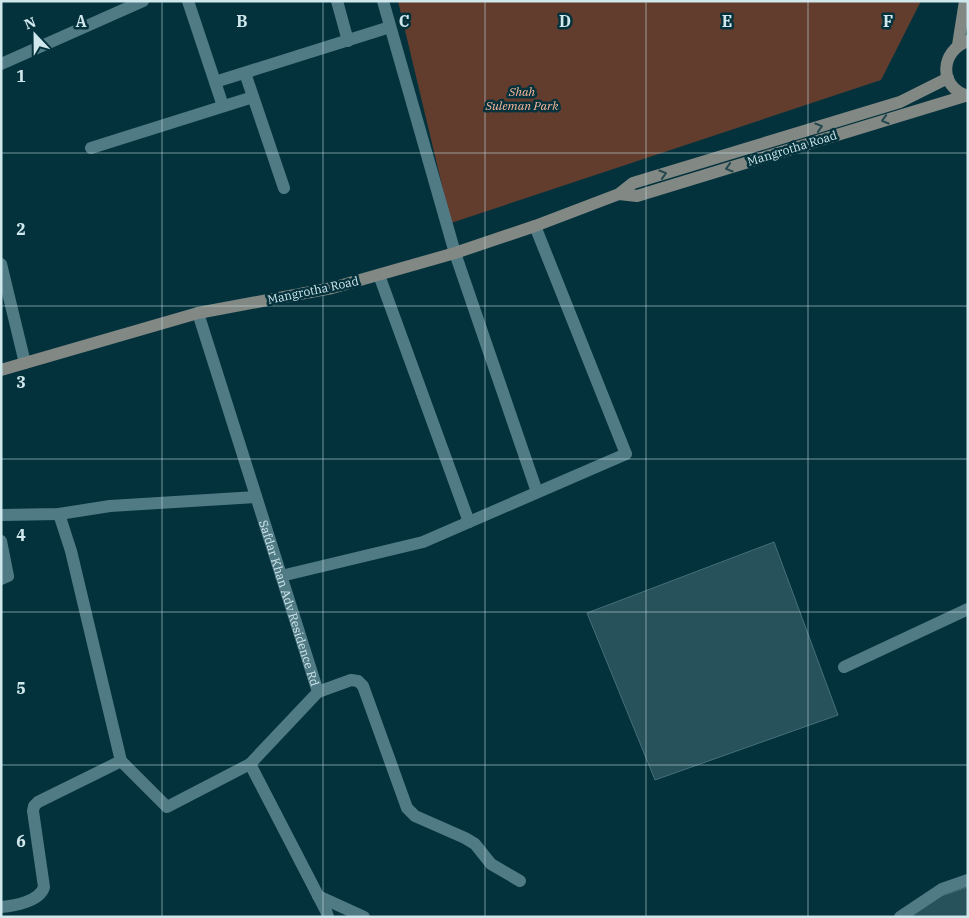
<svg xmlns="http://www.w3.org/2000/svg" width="969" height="918" font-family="'IBM Plex Serif',serif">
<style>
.green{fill:#623d2e}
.building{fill:#27515b;stroke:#456f79}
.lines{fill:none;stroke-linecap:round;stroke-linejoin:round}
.street{stroke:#507b85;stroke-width:12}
.secondary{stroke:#828884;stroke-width:12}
.oneway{stroke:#23484e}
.grid{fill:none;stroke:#d0e7ec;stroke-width:1;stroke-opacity:0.55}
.labels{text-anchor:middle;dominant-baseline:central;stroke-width:5;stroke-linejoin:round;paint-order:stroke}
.park-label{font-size:12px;font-style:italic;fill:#fbb79a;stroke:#03323c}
.street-label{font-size:12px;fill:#d0e7ec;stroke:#03323c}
.grid-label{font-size:16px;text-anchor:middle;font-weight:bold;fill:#d0e7ec;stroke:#03323c;stroke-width:5;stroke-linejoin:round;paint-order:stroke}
</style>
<rect width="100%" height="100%" fill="#03323c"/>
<!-- green -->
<path class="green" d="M 398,1 L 921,1 L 881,80 L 451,223 Z"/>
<!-- building -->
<path class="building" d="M 774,542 L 838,715 L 655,780 L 587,613 Z
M 968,887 L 968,917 L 910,917 L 935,898 Z"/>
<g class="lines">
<!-- street -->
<g class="street">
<path d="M 188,1 L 223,106"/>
<path d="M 337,1 L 348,41"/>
<path d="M 383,1 L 455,253 L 537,492"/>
<path d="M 1,64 L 143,1"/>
<path d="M 245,73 L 284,188"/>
<path d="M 215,82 L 390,27"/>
<path d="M 91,148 L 253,97"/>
<path d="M 1,264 L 25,363"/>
<path d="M 379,275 L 469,522"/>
<path id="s1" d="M 198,313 L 318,692 L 250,764 L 326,911 L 328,917"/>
<path d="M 59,514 L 71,551 L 121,761 L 167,807 L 250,764"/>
<path d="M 1,515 L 59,514 L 110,506 L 256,497"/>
<path d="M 1,541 L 8,576 L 1,579"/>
<path d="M 281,576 L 423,542 L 626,454 L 535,226"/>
<path d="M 844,667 L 968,609"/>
<path d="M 318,692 L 351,680 L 358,681 L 363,686 L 407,808 L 415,816 L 465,838 L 475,844 L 491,864 L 520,881"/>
<path d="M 318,896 L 364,917"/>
<path d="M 1,907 C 15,906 40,901 44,887 L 33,811 L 34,806 L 38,802 L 121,761"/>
<path d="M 900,917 L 942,889 L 968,880"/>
</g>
<!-- secondary -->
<path class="secondary" d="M 968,41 C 940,51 938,87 968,96
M 958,45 L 965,1
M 619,194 L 637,196 L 965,96
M 1,370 L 198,313 L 332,288 L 455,253 L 535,226 L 619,194 L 633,183 L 900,102 L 948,78"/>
</g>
<!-- one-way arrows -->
<defs><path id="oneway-chevron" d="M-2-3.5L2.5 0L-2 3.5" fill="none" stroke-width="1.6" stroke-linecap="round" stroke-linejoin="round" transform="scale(1.25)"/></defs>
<g class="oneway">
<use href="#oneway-chevron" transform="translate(885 120) rotate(163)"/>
<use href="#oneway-chevron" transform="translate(819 127) rotate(-17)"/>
<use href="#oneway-chevron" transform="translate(729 168) rotate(163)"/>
<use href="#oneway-chevron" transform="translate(663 174) rotate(-17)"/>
</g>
<!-- grid -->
<path class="grid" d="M 162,1 L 162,917M 323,1 L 323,917M 485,1 L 485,917M 646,1 L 646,917M 808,1 L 808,917M 1,153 L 968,153M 1,306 L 968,306M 1,459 L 968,459M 1,612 L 968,612M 1,765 L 968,765"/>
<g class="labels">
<!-- park labels -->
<g class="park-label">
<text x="522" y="91">Shah<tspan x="522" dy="14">Suleman Park</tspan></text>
</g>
<!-- street labels -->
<g class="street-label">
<text transform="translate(792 148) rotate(-17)">Mangrotha Road</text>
<text transform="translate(313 290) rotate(-12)">Mangrotha Road</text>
<text stroke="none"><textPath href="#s1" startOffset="304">Safdar Khan Adv Residence Rd</textPath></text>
</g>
</g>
<g class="grid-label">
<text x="81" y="27">A</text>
<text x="242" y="27">B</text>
<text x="404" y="27">C</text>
<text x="565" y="27">D</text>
<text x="727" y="27">E</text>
<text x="888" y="27">F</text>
<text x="21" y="82">1</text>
<text x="21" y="235">2</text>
<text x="21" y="388">3</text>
<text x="21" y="541">4</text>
<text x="21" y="694">5</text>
<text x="21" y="847">6</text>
</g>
<!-- border -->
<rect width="969" height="918" fill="none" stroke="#d0e7ec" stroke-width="5"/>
<!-- north arrow -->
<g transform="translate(35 35) rotate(338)" stroke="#03323c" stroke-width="4" paint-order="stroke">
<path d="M0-4L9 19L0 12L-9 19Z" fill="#d0e7ec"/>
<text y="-8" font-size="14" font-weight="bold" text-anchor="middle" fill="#d0e7ec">N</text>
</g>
</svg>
